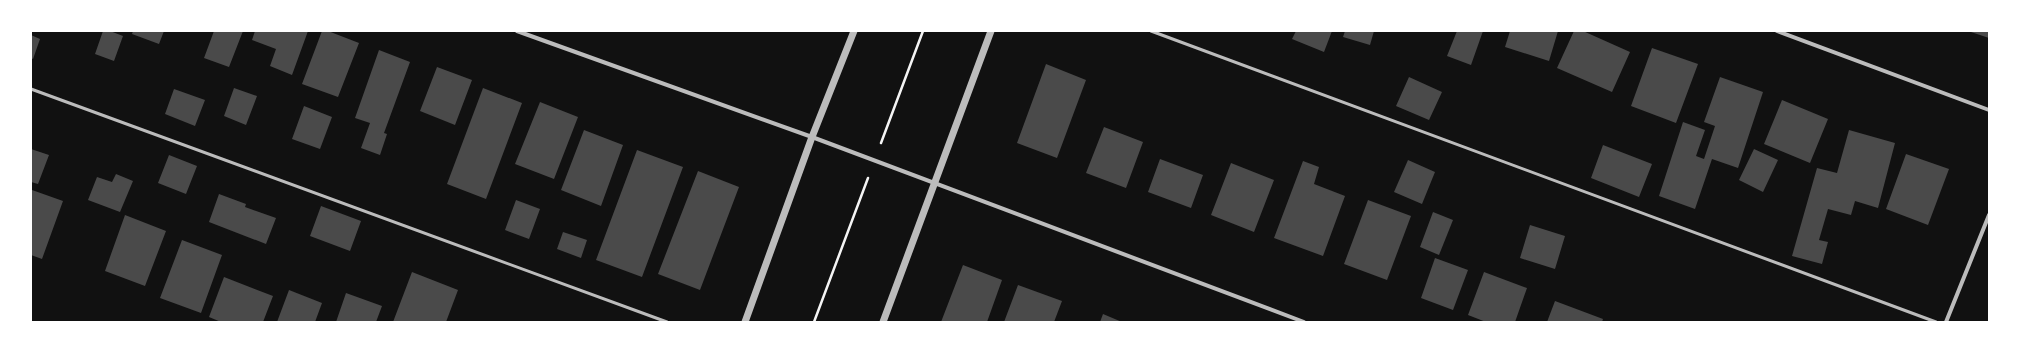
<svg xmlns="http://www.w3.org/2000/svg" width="2020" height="353" font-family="Arial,sans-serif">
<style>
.building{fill:#4a4a4a}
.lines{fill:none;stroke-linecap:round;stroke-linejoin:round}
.path{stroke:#f5f5f5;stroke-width:2.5}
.service{stroke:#bcbcbc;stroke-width:3}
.minor{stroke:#bcbcbc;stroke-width:4}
.tertiary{stroke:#bcbcbc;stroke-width:7}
</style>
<rect width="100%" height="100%" fill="#111"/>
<!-- building -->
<path class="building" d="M 103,31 L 110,31 L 123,36 L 114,61 L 95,54 Z
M 133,31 L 164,31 L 159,44 L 132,34 Z
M 214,31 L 243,31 L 229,67 L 204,58 Z
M 255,31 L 308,31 L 292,75 L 270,66 L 276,49 L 252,40 Z
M 322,31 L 328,31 L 359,43 L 338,97 L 302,84 Z
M 1296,31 L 1332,31 L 1324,52 L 1292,39 Z
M 1345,31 L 1374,31 L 1370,45 L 1343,37 Z
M 1457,31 L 1483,31 L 1471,65 L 1447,56 Z
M 1510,31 L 1558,31 L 1549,61 L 1505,47 Z
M 1574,31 L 1583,31 L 1630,52 L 1612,92 L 1557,68 Z
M 1968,31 L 1989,31 L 1989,38 Z
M 31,35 L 40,39 L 33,59 L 31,58 Z
M 1652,48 L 1698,64 L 1676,123 L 1631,106 Z
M 379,50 L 410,62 L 384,133 L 387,134 L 380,155 L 361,148 L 370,123 L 355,118 Z
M 1046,64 L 1086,80 L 1057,158 L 1017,143 Z
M 437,67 L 472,80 L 455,125 L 420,111 Z
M 1409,77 L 1442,92 L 1429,120 L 1396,106 Z
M 1720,77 L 1763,92 L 1738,168 L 1712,159 L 1695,209 L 1659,196 L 1683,122 L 1705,130 L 1696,156 L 1704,159 L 1715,126 L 1704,122 Z
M 234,88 L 257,96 L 246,125 L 224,116 Z
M 483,88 L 522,103 L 486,199 L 447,184 Z
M 174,89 L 205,100 L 195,126 L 165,114 Z
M 1782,100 L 1828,119 L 1810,163 L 1764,144 Z
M 540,102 L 578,117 L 554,179 L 515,164 Z
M 304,106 L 332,117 L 320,149 L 292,139 Z
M 1104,127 L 1143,142 L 1126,188 L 1086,173 Z
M 584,130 L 623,145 L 601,206 L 561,190 Z
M 1849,130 L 1895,143 L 1878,208 L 1855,201 L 1851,215 L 1828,209 L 1819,240 L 1828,242 L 1822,264 L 1792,256 L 1817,168 L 1837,173 Z
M 1603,145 L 1652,164 L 1639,197 L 1591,178 Z
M 31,149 L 49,155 L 38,184 L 31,182 Z
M 1754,149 L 1778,160 L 1763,192 L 1739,180 Z
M 637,150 L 683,167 L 642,277 L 596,260 Z
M 1906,154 L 1949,169 L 1928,225 L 1886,209 Z
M 169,155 L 197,166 L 186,194 L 158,183 Z
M 1160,159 L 1203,175 L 1191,208 L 1148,192 Z
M 1408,160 L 1435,172 L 1422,204 L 1394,192 Z
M 1303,161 L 1319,167 L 1314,184 L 1345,196 L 1323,256 L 1274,238 Z
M 1231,163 L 1274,180 L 1254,232 L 1211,215 Z
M 698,171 L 739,187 L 700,290 L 658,274 Z
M 116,174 L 133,181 L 120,212 L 88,200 L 97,177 L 112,182 Z
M 32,190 L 63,201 L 42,259 L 31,255 Z
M 219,194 L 246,204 L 245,207 L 276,218 L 266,244 L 209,222 Z
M 516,200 L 540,209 L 529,239 L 505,230 Z
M 1368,200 L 1411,216 L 1387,280 L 1344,264 Z
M 321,206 L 361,221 L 350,251 L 310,236 Z
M 1433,212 L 1453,220 L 1439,255 L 1420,247 Z
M 125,215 L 166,231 L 145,286 L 105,271 Z
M 1530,225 L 1565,236 L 1555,269 L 1520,258 Z
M 563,232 L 587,240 L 581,258 L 557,249 Z
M 182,240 L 222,255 L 201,313 L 160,298 Z
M 1435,258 L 1468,270 L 1453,310 L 1421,298 Z
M 963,265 L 1002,280 L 987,322 L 941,322 Z
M 412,272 L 458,290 L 446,322 L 393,322 Z
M 1484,272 L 1527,288 L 1515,322 L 1486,322 L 1468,315 Z
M 224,277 L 273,296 L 263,322 L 221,322 L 209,317 Z
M 1018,285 L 1062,301 L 1054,322 L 1004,322 Z
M 289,290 L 322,303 L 315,322 L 277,322 Z
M 346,293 L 382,306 L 376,322 L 336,322 Z
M 1555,301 L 1603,319 L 1602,322 L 1547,322 Z
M 1103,314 L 1122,322 L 1100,322 Z"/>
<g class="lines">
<!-- path -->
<path class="path" d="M 881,143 L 923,31
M 814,322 L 868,178"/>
<!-- service -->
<path class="service" d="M 1151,31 L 1936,322
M 31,89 L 667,322"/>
<!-- minor -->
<path class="minor" d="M 517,31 L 812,137 L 1304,322
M 1777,31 L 1989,110
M 1946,322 L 1989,215"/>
<!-- tertiary -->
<path class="tertiary" d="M 745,322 L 812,137 L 854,31
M 883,322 L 991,31"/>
</g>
<!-- border -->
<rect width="2020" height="353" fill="none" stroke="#ffffff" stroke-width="64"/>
</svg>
